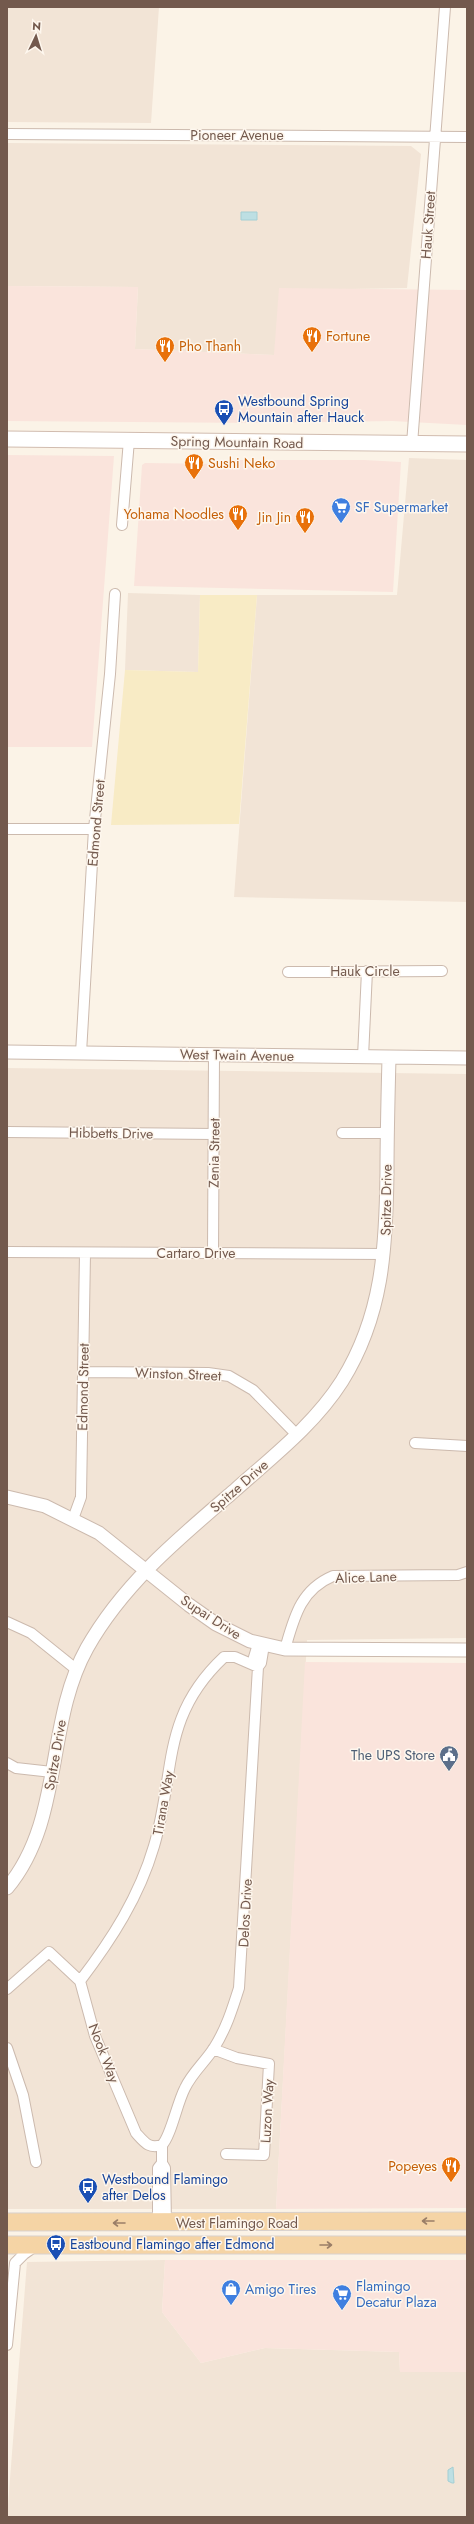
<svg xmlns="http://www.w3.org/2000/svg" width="474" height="2524" font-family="Jost,sans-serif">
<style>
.residential{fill:#f2e4d6}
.commercial{fill:#fae4dc}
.sand{fill:#f8ebc5}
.water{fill:#bddfe3;stroke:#a4cfd4}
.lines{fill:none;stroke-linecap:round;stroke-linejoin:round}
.minor-casing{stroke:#ccbaae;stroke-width:12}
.tertiary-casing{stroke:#ccbaae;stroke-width:15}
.secondary-casing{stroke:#d1bcaf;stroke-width:17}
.primary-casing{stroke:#d8d1cd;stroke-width:19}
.minor{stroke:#fff;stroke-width:10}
.tertiary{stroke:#fff;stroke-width:13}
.secondary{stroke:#fff;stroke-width:15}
.primary{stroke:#f5d4a5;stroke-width:17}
.oneway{stroke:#9a7e67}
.labels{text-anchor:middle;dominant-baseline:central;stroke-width:3;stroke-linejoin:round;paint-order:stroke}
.street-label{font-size:14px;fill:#73594d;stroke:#fef7ee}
.food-label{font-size:14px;fill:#c56008;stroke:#fef7ee;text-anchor:start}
.transit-label{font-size:14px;fill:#164399;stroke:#fef7ee;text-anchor:start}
.shop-label{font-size:14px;fill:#366cbe;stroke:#fef7ee;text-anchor:start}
.service-label{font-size:14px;fill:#4e5e75;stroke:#fef7ee;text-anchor:end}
</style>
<rect width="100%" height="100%" fill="#fbf3e7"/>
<!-- residential -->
<path class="residential" d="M 7,7 L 159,7 L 151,123 L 7,122 Z
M 7,143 L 411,146 L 421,154 L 407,288 L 350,289 L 274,355 L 135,349 L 138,287 L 7,286 Z
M 409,458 L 467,460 L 467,902 L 234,897 L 257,595 L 397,595 Z
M 128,593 L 200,595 L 198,672 L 125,670 Z
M 7,1068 L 467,1074 L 467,1638 L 307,1640 L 276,2209 L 7,2209 Z
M 165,2260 L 162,2312 L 201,2363 L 265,2348 L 399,2352 L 400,2372 L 467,2372 L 467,2517 L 7,2517 L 27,2262 Z"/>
<!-- commercial -->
<path class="commercial" d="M 7,286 L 138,287 L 135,349 L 274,355 L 279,288 L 467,290 L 467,425 L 392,421 L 267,423 L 7,421 Z
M 7,455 L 114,456 L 92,747 L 7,747 Z
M 224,460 L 364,460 L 401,462 L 393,592 L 134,586 L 142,465 L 145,463 L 223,464 Z
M 305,1662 L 467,1663 L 467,2208 L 276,2209 Z
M 165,2260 L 467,2260 L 467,2372 L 400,2372 L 399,2352 L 265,2348 L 201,2363 L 162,2312 Z"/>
<!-- sand -->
<path class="sand" d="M 200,595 L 257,595 L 239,824 L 111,825 L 125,670 L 198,672 Z"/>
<!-- water -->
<path class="water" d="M 241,212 L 257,212 L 257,220 L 241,220 Z
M 453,2467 L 454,2483 L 452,2483 L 448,2481 L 448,2470 Z"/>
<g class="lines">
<!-- minor casing -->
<g class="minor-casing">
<path id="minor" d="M 7,134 L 467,137
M 412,444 L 445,7
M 122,525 L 129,440
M 8,829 L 94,829
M 288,972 L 442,971
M 81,1053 L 94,829 L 110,674 L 115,594
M 363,1057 L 367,971
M 7,1132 L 214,1134
M 342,1133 L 387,1133
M 7,1252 L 384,1254
M 213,1253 L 214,1054
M 84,1372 L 208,1373 L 229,1376 L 253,1390 L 297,1435
M 415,1443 L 467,1446
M 73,1519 L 81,1497 L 85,1253
M 7,1622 L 31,1633 L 77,1670
M 285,1649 C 294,1618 300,1590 333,1576 L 458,1575 L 467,1572
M 252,1664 L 258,1644
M 7,1763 L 16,1768 L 52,1772
M 80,1981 C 112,1939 139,1897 154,1846 C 176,1772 160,1717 224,1657 L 235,1657 L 258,1667
M 7,1989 L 49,1952 L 80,1981 L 95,2036 L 136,2133 C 145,2143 149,2149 162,2145
M 7,2048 L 23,2095 L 36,2162
M 213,2049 L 237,2058 L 269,2064 L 264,2155 L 226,2154
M 158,2223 L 158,2168 L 162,2163
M 166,2223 L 165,2168 L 162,2163 L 162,2145 C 171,2136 177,2103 185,2088 C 192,2073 205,2062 214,2048 C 226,2029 232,2010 239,1988 L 258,1667 L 261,1663 L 264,1645
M 7,2345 L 15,2263 L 24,2254 L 34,2247"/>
</g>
<!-- tertiary casing -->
<g class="tertiary-casing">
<path id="tertiary" d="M 7,1052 L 467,1058
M 7,1497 L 45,1506 L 99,1533 L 189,1605 L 216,1624 L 250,1641 L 285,1649 L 467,1650
M 7,1888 C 64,1820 45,1723 87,1648 C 123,1584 179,1538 234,1491 C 272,1457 314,1425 342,1381 C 383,1315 386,1248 387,1173 C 387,1134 388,1096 389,1058"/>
</g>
<!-- secondary casing -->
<g class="secondary-casing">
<path id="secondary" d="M 7,439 L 467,444"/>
</g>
<!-- primary casing -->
<g class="primary-casing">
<path id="primary" d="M 7,2222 L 467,2221
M 7,2245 L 467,2245"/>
</g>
<!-- minor -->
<use href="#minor" class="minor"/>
<!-- tertiary -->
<use href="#tertiary" class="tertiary"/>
<!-- secondary -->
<use href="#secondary" class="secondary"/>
<!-- primary -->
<use href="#primary" class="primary"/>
</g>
<!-- one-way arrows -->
<defs><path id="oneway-shaft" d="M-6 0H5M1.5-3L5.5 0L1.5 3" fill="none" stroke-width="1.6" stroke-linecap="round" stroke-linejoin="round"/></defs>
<g class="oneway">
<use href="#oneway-shaft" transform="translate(428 2221) rotate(180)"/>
<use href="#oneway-shaft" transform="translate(119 2223) rotate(-180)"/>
<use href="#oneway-shaft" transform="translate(326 2245)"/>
</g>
<!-- icons -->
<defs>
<g id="restaurant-pin" transform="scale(1)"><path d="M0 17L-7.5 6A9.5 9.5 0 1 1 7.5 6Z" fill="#e8710a" stroke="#fef7ee"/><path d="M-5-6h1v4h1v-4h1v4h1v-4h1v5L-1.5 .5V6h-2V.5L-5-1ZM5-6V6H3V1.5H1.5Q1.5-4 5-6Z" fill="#fff"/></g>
<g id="bus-pin" transform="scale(1)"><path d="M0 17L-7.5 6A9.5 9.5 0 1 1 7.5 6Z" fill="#1a4fb4" stroke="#fef7ee"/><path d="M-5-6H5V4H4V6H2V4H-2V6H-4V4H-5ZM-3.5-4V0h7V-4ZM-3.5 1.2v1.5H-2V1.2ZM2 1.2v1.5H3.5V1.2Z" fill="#fff"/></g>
<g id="supermarket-pin" transform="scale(1)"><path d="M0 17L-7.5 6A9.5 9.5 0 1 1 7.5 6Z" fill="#3f7fe0" stroke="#fef7ee"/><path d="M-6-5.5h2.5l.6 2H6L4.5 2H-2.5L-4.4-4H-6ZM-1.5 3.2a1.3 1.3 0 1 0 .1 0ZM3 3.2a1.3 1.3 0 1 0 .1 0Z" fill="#fff"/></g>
<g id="civic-pin" transform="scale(1)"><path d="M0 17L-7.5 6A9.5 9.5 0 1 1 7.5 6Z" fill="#5c6f8a" stroke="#fef7ee"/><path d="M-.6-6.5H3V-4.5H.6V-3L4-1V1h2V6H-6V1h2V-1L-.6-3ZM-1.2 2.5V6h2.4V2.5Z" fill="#fff"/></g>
<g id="shop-pin" transform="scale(1)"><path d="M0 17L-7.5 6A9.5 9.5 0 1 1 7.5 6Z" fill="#3f7fe0" stroke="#fef7ee"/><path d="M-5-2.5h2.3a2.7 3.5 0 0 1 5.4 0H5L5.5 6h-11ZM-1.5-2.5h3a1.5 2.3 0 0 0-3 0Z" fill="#fff"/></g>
</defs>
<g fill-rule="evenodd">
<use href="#restaurant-pin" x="312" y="336"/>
<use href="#restaurant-pin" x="165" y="346"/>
<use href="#bus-pin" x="224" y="409"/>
<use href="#restaurant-pin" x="194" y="463"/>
<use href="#supermarket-pin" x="341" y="507"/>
<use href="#restaurant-pin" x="238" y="514"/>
<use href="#restaurant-pin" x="305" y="517"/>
<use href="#civic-pin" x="449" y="1755"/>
<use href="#restaurant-pin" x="451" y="2166"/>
<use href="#bus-pin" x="88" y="2187"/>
<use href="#bus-pin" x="56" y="2244"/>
<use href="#shop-pin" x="231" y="2289"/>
<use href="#supermarket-pin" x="342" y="2294"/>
</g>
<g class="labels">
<!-- street labels -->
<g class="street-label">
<text x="237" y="135">Pioneer Avenue</text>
<text transform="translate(428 225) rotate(-86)">Hauk Street</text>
<text transform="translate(237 442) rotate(1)">Spring Mountain Road</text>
<text transform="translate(96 823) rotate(-85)">Edmond Street</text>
<text x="365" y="971">Hauk Circle</text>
<text transform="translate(237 1055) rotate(1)">West Twain Avenue</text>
<text transform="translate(111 1133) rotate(1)">Hibbetts Drive</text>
<text transform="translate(214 1153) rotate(-89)">Zenia Street</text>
<text transform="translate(386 1200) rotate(-89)">Spitze Drive</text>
<text x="196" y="1253">Cartaro Drive</text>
<text transform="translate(178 1374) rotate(2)">Winston Street</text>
<text transform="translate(83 1387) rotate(-89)">Edmond Street</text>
<text transform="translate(239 1486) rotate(-41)">Spitze Drive</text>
<text transform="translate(366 1577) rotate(-2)">Alice Lane</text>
<text transform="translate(211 1617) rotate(33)">Supai Drive</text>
<text transform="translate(55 1755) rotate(-80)">Spitze Drive</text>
<text transform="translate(163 1803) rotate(-80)">Tirana Way</text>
<text transform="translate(245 1913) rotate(-87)">Delos Drive</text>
<text transform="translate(104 2053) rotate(69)">Nook Way</text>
<text transform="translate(267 2111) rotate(-87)">Luzon Way</text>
<text x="237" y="2223">West Flamingo Road</text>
</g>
<!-- food labels -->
<g class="food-label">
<text x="326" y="336">Fortune</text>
<text x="179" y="346">Pho Thanh</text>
<text x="208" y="463">Sushi Neko</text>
<text x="224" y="514" text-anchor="end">Yohama Noodles</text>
<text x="291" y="517" text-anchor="end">Jin Jin</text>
<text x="437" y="2166" text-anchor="end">Popeyes</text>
</g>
<!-- transit labels -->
<g class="transit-label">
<text x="238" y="401">Westbound Spring<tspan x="238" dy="16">Mountain after Hauck</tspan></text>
<text x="102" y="2179">Westbound Flamingo<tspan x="102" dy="16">after Delos</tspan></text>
<text x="70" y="2244">Eastbound Flamingo after Edmond</text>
</g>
<!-- shop labels -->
<g class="shop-label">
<text x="355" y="507">SF Supermarket</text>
<text x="356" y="2286">Flamingo<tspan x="356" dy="16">Decatur Plaza</tspan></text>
<text x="245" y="2289">Amigo Tires</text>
</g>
<!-- service labels -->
<g class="service-label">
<text x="435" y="1755">The UPS Store</text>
</g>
</g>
<!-- border -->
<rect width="474" height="2524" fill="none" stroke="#73594d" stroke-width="16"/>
<!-- north arrow -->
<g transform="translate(36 36) rotate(4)" stroke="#fef7ee" stroke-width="3" paint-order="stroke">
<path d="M0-3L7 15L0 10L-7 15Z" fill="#73594d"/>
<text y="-6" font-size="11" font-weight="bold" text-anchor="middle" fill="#73594d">N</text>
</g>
</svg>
